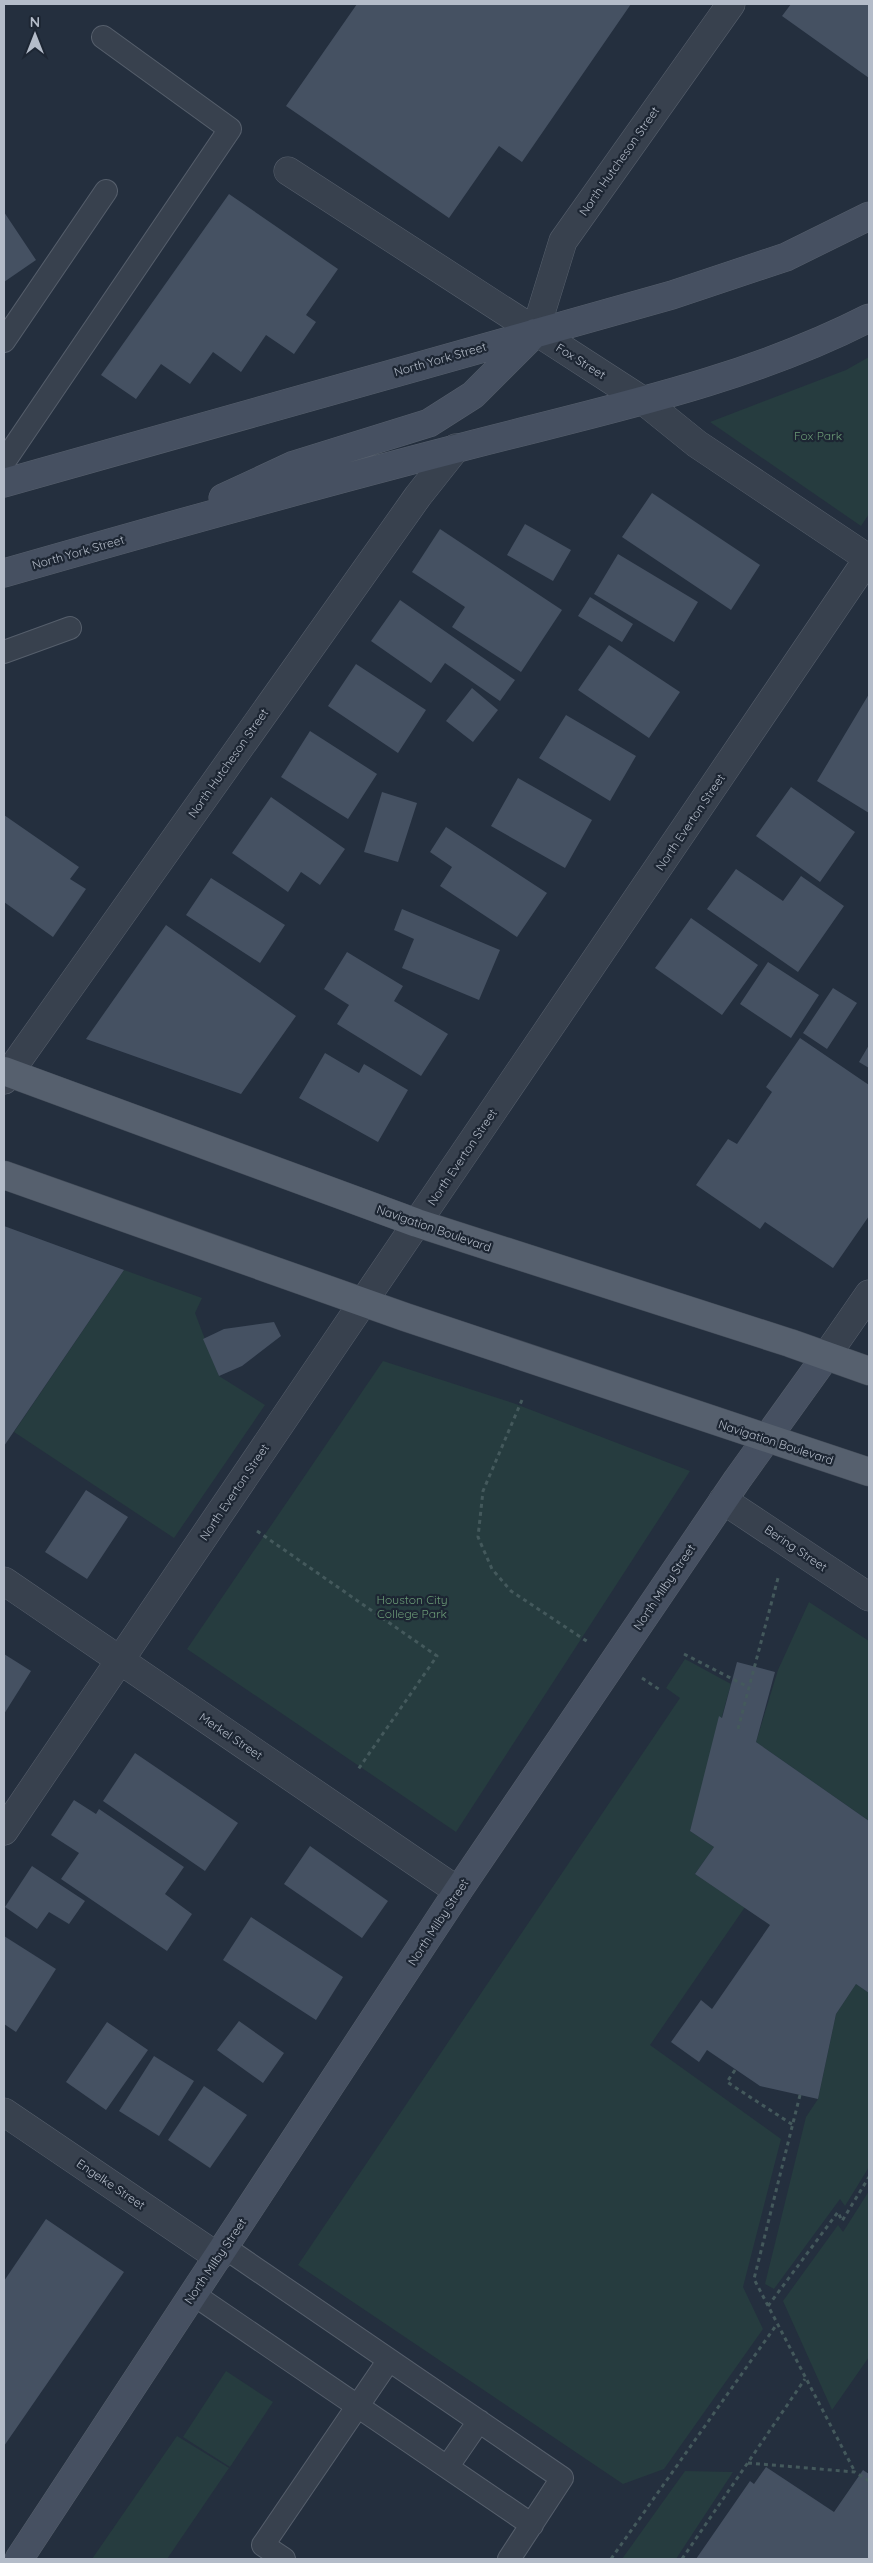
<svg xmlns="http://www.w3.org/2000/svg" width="873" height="2563" font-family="Quicksand,sans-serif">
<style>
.green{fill:#263c3f}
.building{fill:#455162}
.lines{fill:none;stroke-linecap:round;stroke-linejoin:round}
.lane-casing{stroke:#565f6c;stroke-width:24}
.street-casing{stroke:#565f6c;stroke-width:29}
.secondary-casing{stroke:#565f6c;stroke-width:29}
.primary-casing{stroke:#414a57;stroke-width:29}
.path{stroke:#44595c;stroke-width:3;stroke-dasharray:4 4;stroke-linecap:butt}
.lane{stroke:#38414e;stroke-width:22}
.street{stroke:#38414e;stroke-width:28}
.secondary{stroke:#465061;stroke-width:28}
.primary{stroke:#56606e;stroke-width:28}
.labels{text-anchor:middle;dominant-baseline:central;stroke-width:4.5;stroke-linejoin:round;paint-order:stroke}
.street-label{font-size:12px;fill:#b4bcc9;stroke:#1d2633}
.park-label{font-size:12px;fill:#6b9a76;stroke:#1d2633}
</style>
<rect width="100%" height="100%" fill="#242f3e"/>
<!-- green -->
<path class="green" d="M 869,357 L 869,514 L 861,526 L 710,422 L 846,370 Z
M 124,1270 L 202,1298 L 195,1313 L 219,1376 L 265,1405 L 174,1538 L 14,1432 Z
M 383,1361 L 513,1403 L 690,1471 L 456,1832 L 187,1649 Z
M 809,1602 L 869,1641 L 869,1821 L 756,1742 L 778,1670 Z
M 685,1659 L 731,1684 L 690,1831 L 714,1847 L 695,1874 L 745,1907 L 650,2045 L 781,2139 L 743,2287 L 763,2329 L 664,2469 L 623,2484 L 298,2265 L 680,1698 L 666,1688 Z
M 856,1984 L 869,1993 L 869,2167 L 845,2206 L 840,2199 L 774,2289 L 765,2284 L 806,2117 L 818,2099 L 836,2014 Z
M 869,2191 L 869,2357 L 832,2410 L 783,2301 L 838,2225 L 843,2232 Z
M 226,2371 L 273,2402 L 230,2467 L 183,2437 Z
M 177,2436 L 229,2468 L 167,2559 L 92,2559 Z
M 685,2471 L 733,2472 L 676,2559 L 622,2559 Z"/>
<!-- building -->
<path class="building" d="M 357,4 L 631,4 L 522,162 L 499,146 L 449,218 L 286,106 Z
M 791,4 L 869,4 L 869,78 L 782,16 Z
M 229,194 L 338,269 L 306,315 L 316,322 L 294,354 L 266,335 L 241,372 L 213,352 L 190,384 L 161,364 L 136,399 L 101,375 Z
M 4,212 L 36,260 L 4,282 Z
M 652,493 L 760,565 L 731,610 L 622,537 Z
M 525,524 L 571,550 L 553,581 L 507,555 Z
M 440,529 L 562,610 L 521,672 L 452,627 L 465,607 L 412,572 Z
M 618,554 L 698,602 L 674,642 L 594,594 Z
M 590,597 L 633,624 L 622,642 L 578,616 Z
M 400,600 L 515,680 L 500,701 L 445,663 L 431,683 L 371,641 Z
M 609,645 L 680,692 L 649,738 L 578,690 Z
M 356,664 L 426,710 L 398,753 L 328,706 Z
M 472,688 L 498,710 L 473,742 L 446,721 Z
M 869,694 L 869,813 L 817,781 Z
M 566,715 L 636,756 L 610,801 L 539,758 Z
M 310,731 L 377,774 L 348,819 L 281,777 Z
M 518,778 L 592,820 L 565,868 L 491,826 Z
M 791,787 L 855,832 L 820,882 L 756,836 Z
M 382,792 L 417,803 L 398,862 L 364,852 Z
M 271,797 L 345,849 L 320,885 L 301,872 L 288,892 L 232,853 Z
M 4,815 L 79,867 L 70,879 L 86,889 L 53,937 L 4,902 Z
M 446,827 L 547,893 L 517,937 L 440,886 L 452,867 L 430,852 Z
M 736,869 L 783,901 L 801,876 L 844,906 L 798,972 L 707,909 Z
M 211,878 L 285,925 L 260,963 L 186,915 Z
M 402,909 L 500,950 L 479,1000 L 402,968 L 414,939 L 394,930 Z
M 691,918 L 758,965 L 722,1015 L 655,968 Z
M 166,925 L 296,1016 L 241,1094 L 86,1039 Z
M 347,952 L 403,986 L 394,1001 L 448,1034 L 421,1076 L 337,1024 L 349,1005 L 324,989 Z
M 768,962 L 819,995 L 791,1038 L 740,1004 Z
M 833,988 L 857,1003 L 827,1049 L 803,1033 Z
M 800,1038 L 869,1085 L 869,1216 L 833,1268 L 765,1222 L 760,1229 L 696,1185 L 728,1139 L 737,1144 L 772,1092 L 766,1087 Z
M 869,1045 L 869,1068 L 859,1062 Z
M 325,1053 L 359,1073 L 364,1064 L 408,1090 L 378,1142 L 299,1098 Z
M 4,1226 L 124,1270 L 4,1446 Z
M 274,1322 L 281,1336 L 242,1366 L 219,1376 L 203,1339 L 224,1329 Z
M 86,1490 L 128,1517 L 87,1579 L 45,1552 Z
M 4,1654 L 31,1671 L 4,1714 Z
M 737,1662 L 775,1672 L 756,1742 L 869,1821 L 869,1993 L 856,1984 L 836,2014 L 818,2099 L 760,2086 L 707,2050 L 699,2062 L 671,2042 L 701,2000 L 712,2009 L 770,1925 L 695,1874 L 714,1847 L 690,1831 L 719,1716 L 722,1718 Z
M 135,1753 L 238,1823 L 205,1871 L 103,1801 Z
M 74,1800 L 96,1814 L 99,1809 L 184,1867 L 165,1894 L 192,1914 L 167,1951 L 61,1879 L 79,1853 L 51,1835 Z
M 310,1846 L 388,1901 L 362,1938 L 284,1884 Z
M 32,1866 L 85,1901 L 69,1924 L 49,1912 L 37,1929 L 5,1907 Z
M 251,1917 L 343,1977 L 316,2020 L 223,1960 Z
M 4,1936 L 56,1969 L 16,2032 L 4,2024 Z
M 239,2021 L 284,2053 L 263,2083 L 217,2050 Z
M 107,2022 L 148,2050 L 106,2110 L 66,2082 Z
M 154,2056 L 194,2081 L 159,2136 L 119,2111 Z
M 204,2086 L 247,2115 L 210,2168 L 168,2140 Z
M 46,2219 L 124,2272 L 4,2446 L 4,2281 Z
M 766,2467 L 834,2512 L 863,2470 L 869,2474 L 869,2559 L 696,2559 L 750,2481 L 754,2484 Z"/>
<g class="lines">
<!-- lane casing -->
<g class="lane-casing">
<path id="lane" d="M 4,341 L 106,191
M 4,462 L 230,129 L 103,37
M 4,652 L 70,628
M 224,2247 L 562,2478 L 509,2559
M 193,2294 L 532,2525
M 448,2466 L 479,2421
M 284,2559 L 263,2545 L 389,2360"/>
</g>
<!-- street casing -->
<g class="street-casing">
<path id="street" d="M 288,171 L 645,402 L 697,444 L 869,559
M 535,332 L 563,241 L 731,4
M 4,1080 L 418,496 L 456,448
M 826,1356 L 869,1294
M 723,1500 L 869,1597
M 4,1581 L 458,1891
M 4,1831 L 869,557
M 4,2112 L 218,2257"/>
</g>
<!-- secondary casing -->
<g class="secondary-casing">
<path id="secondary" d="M 4,483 L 672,295 L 786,257 L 869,216
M 223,498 L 294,465 L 429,423 L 473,395 L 535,333
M 4,573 C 154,530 304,488 455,449 C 595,412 740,384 869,318
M 19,2559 L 458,1891 L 737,1480 L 826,1356"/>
</g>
<!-- primary casing -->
<g class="primary-casing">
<path id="primary" d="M 4,1071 L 417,1223 L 790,1343 L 869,1371
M 4,1175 L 405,1317 L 869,1472"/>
</g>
<!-- path -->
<path class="path" d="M 522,1400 L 483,1491 L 478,1537 L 492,1569 L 511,1591 L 588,1642
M 257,1531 L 437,1656 L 357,1771
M 684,1654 L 748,1687
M 642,1678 L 660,1690
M 738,1729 L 778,1578
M 735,2070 L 727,2082 L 793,2125
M 800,2095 L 754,2279 L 855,2472
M 768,2306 L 838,2212 L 842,2221 L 869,2177
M 748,2463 L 855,2472 L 869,2481
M 611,2559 L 777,2324
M 682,2559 L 805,2379"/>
<!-- lane -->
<use href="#lane" class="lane"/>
<!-- street -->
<use href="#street" class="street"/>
<!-- secondary -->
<use href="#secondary" class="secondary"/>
<!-- primary -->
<use href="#primary" class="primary"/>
</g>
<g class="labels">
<!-- street labels -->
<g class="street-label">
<text transform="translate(619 161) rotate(-55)">North Hutcheson Street</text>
<text transform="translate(440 359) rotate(-16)">North York Street</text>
<text transform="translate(581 361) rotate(32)">Fox Street</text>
<text transform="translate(78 552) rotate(-16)">North York Street</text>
<text transform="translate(228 763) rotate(-55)">North Hutcheson Street</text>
<text transform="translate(690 822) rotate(-56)">North Everton Street</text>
<text transform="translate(462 1157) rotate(-56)">North Everton Street</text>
<text transform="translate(434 1228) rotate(19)">Navigation Boulevard</text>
<text transform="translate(776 1442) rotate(18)">Navigation Boulevard</text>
<text transform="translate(234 1492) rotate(-56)">North Everton Street</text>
<text transform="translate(796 1548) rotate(34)">Bering Street</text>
<text transform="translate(664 1587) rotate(-56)">North Milby Street</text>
<text transform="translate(231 1736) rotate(34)">Merkel Street</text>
<text transform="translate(438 1922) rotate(-57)">North Milby Street</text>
<text transform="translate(111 2184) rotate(34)">Engelke Street</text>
<text transform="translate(215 2261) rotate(-56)">North Milby Street</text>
</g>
<!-- park labels -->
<g class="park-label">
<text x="818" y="435">Fox Park</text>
<text x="412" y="1599">Houston City<tspan x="412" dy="14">College Park</tspan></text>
</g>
</g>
<!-- border -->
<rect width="873" height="2563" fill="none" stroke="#b4bcc9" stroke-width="10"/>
<!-- north arrow -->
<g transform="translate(35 35)" stroke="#1d2633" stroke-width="4" paint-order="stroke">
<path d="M0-4L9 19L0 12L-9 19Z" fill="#b4bcc9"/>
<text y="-8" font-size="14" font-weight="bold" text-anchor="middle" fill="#b4bcc9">N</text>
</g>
</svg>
